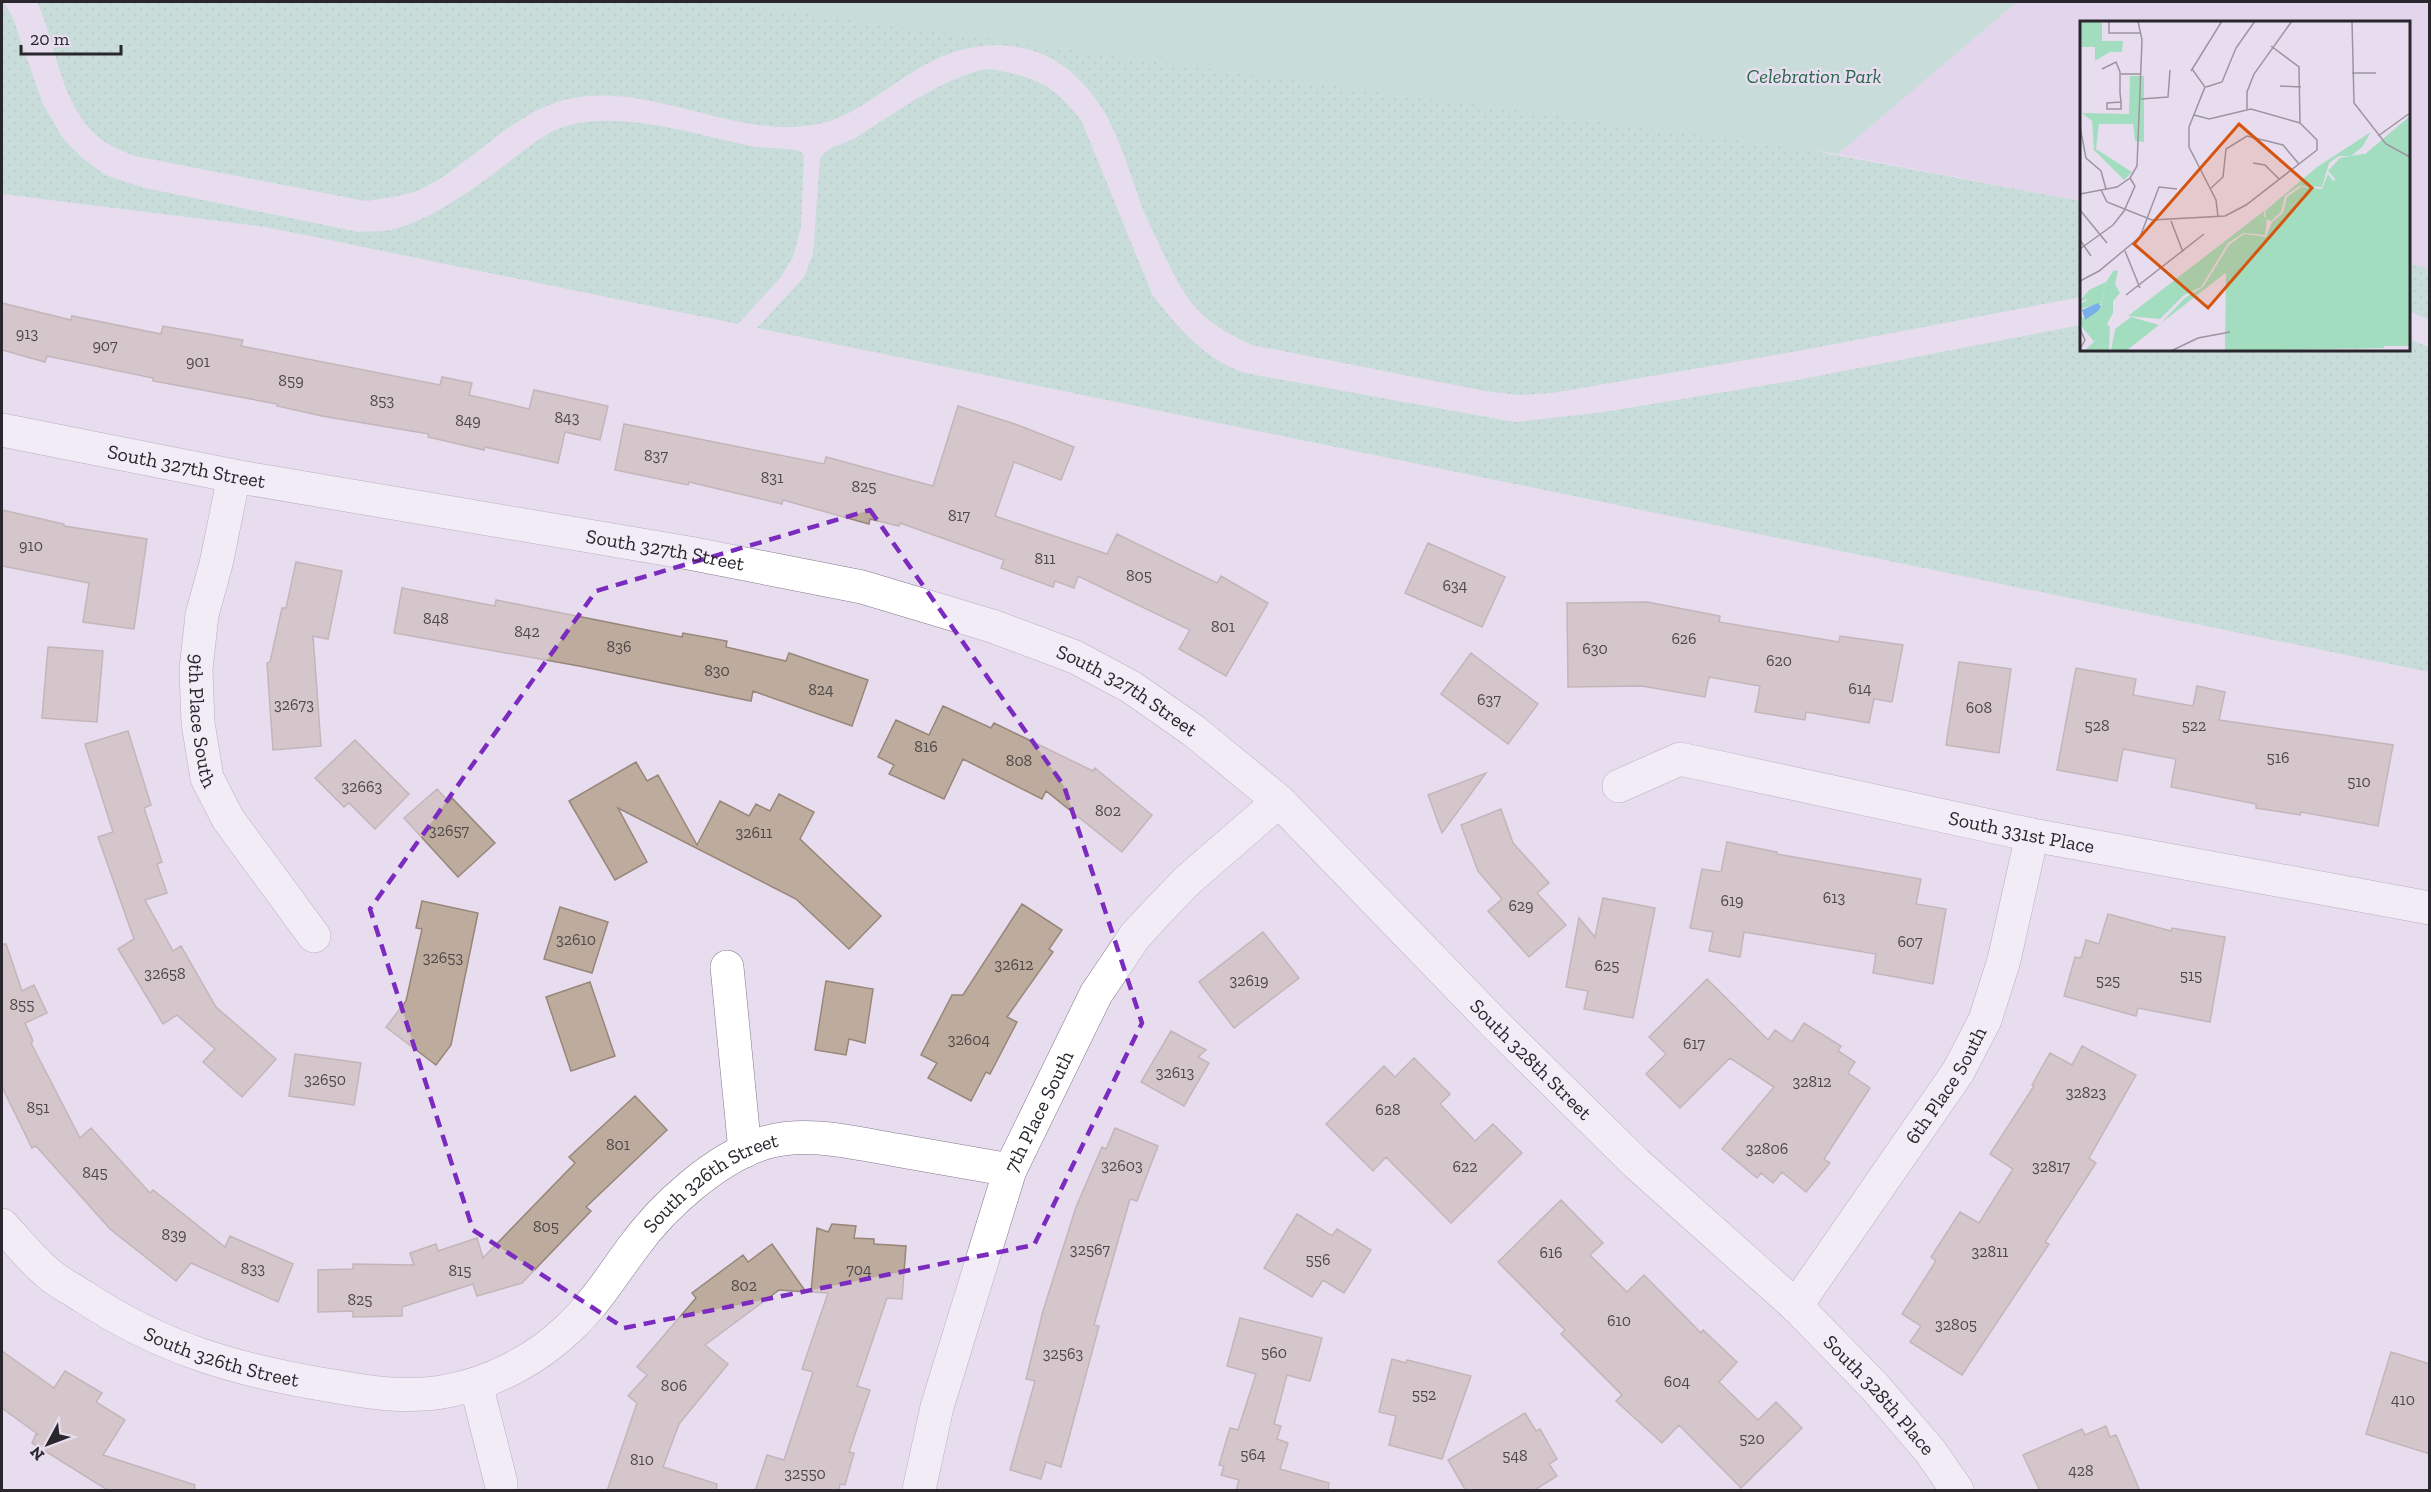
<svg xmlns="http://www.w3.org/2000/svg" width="2431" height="1492" font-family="'Zilla Slab',serif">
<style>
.built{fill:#decee8}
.grass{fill:url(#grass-dots)}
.green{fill:#a2ddbf}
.building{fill:#bdac9e;stroke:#978679;stroke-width:1.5}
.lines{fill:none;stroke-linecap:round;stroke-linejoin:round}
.minor-casing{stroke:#837889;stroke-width:34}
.minor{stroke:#fff;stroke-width:33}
.marked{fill:none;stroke:#7b2cbf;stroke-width:4.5;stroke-dasharray:12 8;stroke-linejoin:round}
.labels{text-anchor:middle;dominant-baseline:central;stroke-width:5;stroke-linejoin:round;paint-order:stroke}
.number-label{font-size:16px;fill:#4f4849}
.park-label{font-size:20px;font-style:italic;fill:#26654a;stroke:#e8ddef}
.street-label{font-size:20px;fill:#2a262d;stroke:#e8ddef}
.inset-road{fill:none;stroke:#9c94a1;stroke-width:1.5}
.view{fill:#d5540f;fill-opacity:0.15;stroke:#d5540f;stroke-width:3}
.inset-edge{fill:none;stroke:#2a262d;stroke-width:3}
</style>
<defs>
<pattern id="grass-dots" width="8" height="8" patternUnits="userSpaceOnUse" patternTransform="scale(1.5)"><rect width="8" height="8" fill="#a2ddbf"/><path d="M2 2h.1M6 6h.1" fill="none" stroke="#8cbea4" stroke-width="1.8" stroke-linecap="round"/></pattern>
</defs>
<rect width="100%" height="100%" fill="#e8ddef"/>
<!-- built -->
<path class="built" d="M 2017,2 L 2429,2 L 2429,268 L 2409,264 L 2408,22 L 2082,22 L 2081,201 L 1838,154 Z"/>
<!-- grass -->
<path class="grass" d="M 2,2 L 4,2 L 13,18 L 43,104 L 62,137 L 81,157 L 105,175 L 145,188 L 359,232 C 369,231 381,232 391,230 C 429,221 474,189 505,165 C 524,151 543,133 566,126 C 620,110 696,134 750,146 C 766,149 783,147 800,151 L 804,156 L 801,227 L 793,257 L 781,277 L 738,324 L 266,227 L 2,194 Z
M 37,2 L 1020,2 L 2081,201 L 2081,297 L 1787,353 L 1552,393 L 1519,395 L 1485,391 L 1252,345 C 1233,336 1216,328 1201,313 C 1185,298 1175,277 1165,257 C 1158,241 1149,224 1142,207 C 1124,157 1113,108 1071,72 C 1035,41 984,38 941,57 C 908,71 879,97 847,114 C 826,125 800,128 777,127 C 709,123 632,82 564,100 C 512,114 475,160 429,185 C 410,196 387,198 365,201 L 135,156 C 125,152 114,148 105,142 C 60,110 58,48 37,2 Z
M 986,69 C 1030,74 1056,85 1082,122 L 1152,294 C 1177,327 1205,360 1245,373 L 1514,422 L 1604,412 L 1797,380 L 2081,325 L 2082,350 L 2408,350 L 2409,339 L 2429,347 L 2429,672 L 757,328 L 804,277 L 813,254 L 820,158 C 833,143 840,147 855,138 C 898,112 937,80 986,69 Z
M 2409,264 L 2429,268 L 2429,320 L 2409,311 Z"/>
<!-- green -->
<path class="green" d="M 714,2 L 2017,2 L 1838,154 Z"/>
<!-- building -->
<path class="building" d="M 2,303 L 71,320 L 72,316 L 161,334 L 163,326 L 243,340 L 241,346 L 440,385 L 442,377 L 472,383 L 469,395 L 529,409 L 534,390 L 608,406 L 600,440 L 565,432 L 558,463 L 485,447 L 484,450 L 428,437 L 429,434 L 322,416 L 277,406 L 277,404 L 153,381 L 153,378 L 47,356 L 45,362 L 2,350 Z
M 958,406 L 1015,424 L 1074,447 L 1061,480 L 1014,462 L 995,516 L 1107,554 L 1117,534 L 1217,583 L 1221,576 L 1268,603 L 1226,676 L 1179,649 L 1190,630 L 1078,576 L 1074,588 L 1055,581 L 1053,587 L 1001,568 L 1004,560 L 900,523 L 899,526 L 870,519 L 869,524 L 783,500 L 782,504 L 689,482 L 688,485 L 615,470 L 624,424 L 824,464 L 826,457 L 933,486 Z
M 2,510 L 64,524 L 64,526 L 147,539 L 134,629 L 83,622 L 89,583 L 2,566 Z
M 1428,543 L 1505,577 L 1482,627 L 1405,593 Z
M 296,562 L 342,571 L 328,639 L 313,636 L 321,746 L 273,750 L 267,663 L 270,662 L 282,608 L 286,608 Z
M 402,588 L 495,606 L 496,600 L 682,637 L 683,633 L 727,641 L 726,647 L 786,661 L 789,653 L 868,680 L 852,726 L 753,691 L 751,701 L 579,666 L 394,633 Z
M 1647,602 L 1720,616 L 1719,622 L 1839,642 L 1840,636 L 1903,645 L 1892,702 L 1874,699 L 1869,723 L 1806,712 L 1805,720 L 1755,712 L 1760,686 L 1709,677 L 1705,697 L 1642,686 L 1568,687 L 1567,603 Z
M 48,647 L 103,651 L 97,722 L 42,718 Z
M 1471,653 L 1538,704 L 1508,744 L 1441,694 Z
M 1959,662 L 2011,669 L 1999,753 L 1946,745 Z
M 2076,668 L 2136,679 L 2133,695 L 2193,706 L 2197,686 L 2225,692 L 2219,720 L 2393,745 L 2378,826 L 2301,812 L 2300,815 L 2256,808 L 2256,804 L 2171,787 L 2176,759 L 2123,749 L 2117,781 L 2057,770 Z
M 943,706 L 991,728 L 994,723 L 1093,771 L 1095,768 L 1152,815 L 1122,852 L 1046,791 L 1042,799 L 963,759 L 944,799 L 889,774 L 894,765 L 878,757 L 896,720 L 929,735 Z
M 128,731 L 151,805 L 144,808 L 162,862 L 157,864 L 167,893 L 145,900 L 173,951 L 181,946 L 216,1007 L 276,1059 L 242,1097 L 203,1062 L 215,1049 L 177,1015 L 163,1024 L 118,949 L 134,939 L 98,837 L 113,832 L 85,744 Z
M 355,740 L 409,794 L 375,829 L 349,803 L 344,807 L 315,778 Z
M 636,762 L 647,781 L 658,775 L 697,845 L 720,801 L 749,816 L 756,804 L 770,811 L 779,794 L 814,812 L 800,839 L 881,916 L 849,949 L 796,899 L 618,808 L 647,862 L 615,880 L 569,801 Z
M 1486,773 L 1442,833 L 1428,795 Z
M 437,789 L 449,802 L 452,798 L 495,843 L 458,877 L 404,818 Z
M 1501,809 L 1513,843 L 1549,883 L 1537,893 L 1566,925 L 1529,957 L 1488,911 L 1502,899 L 1478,871 L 1461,825 Z
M 1727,842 L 1777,852 L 1777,854 L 1921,879 L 1916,904 L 1946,909 L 1933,984 L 1873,973 L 1876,954 L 1744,932 L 1740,957 L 1709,951 L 1713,932 L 1690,928 L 1702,869 L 1721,872 Z
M 1603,898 L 1655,908 L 1633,1018 L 1584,1009 L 1588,991 L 1566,987 L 1579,918 L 1595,937 Z
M 422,901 L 478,913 L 451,1045 L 436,1065 L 386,1027 L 406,1001 L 422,929 L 416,928 Z
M 1022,904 L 1062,930 L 1049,949 L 1053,952 L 1007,1017 L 1017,1022 L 990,1074 L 986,1072 L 971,1101 L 928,1078 L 937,1063 L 921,1055 L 952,995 L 963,995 Z
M 560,907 L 608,922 L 592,973 L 544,959 Z
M 2108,914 L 2171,931 L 2172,928 L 2225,937 L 2210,1022 L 2138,1008 L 2136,1016 L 2064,996 L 2075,957 L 2081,958 L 2086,940 L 2099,944 Z
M 1263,932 L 1299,978 L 1234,1028 L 1199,982 Z
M 2,944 L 6,944 L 22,991 L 34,985 L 47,1013 L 25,1023 L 33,1041 L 31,1043 L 80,1138 L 91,1128 L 150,1193 L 153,1190 L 225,1247 L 230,1236 L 293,1264 L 278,1302 L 191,1263 L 176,1281 L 110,1229 L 36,1146 L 32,1148 L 2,1087 Z
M 1707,979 L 1768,1040 L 1775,1030 L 1792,1042 L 1804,1023 L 1841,1046 L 1838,1051 L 1855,1062 L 1848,1073 L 1870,1088 L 1824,1159 L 1830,1163 L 1806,1192 L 1782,1172 L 1773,1183 L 1761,1173 L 1757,1178 L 1722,1149 L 1774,1087 L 1730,1058 L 1680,1108 L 1646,1074 L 1666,1054 L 1649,1037 Z
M 826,981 L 873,989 L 865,1043 L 849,1039 L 846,1055 L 815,1050 Z
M 590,982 L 615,1056 L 571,1071 L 546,997 Z
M 1171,1031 L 1206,1050 L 1198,1057 L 1209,1063 L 1184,1106 L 1141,1082 Z
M 2082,1046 L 2136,1075 L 2089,1158 L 2096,1163 L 2045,1242 L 2049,1244 L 1962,1375 L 1910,1342 L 1921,1326 L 1902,1314 L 1936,1261 L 1931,1257 L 1960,1212 L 1979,1223 L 2013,1169 L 1990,1154 L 2034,1086 L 2032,1085 L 2050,1053 L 2072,1065 Z
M 295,1054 L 361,1063 L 354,1105 L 289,1096 Z
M 1414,1058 L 1450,1094 L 1440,1104 L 1475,1141 L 1493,1124 L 1522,1153 L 1451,1223 L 1386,1157 L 1373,1171 L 1326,1124 L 1384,1066 L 1395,1077 Z
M 635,1096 L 667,1130 L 586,1207 L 591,1211 L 522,1283 L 477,1296 L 473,1284 L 402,1307 L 402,1316 L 353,1317 L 353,1311 L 318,1312 L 318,1270 L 353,1269 L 353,1264 L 414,1265 L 410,1253 L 436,1244 L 438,1251 L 477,1238 L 483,1258 L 575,1163 L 569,1157 Z
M 1115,1128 L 1158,1146 L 1137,1201 L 1130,1199 L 1094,1325 L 1099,1326 L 1061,1467 L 1046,1462 L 1041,1479 L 1010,1470 L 1035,1381 L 1026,1379 L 1043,1311 L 1076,1207 L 1102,1147 L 1106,1149 Z
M 1561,1200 L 1603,1243 L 1590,1255 L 1627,1292 L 1644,1275 L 1701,1333 L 1703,1330 L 1737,1362 L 1719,1382 L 1758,1420 L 1776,1402 L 1802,1428 L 1741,1488 L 1679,1425 L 1662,1443 L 1616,1401 L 1622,1395 L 1561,1334 L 1565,1330 L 1498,1262 Z
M 1297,1214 L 1332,1236 L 1337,1229 L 1371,1250 L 1344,1293 L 1323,1280 L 1312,1297 L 1264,1268 Z
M 832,1224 L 856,1226 L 854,1238 L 874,1239 L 874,1244 L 906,1246 L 902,1299 L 887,1298 L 857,1386 L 870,1390 L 849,1452 L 854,1453 L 845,1485 L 840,1484 L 839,1491 L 755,1491 L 767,1455 L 784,1460 L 813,1372 L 802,1369 L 828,1293 L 811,1292 L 817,1228 L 828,1232 Z
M 772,1244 L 806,1292 L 779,1290 L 705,1345 L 728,1364 L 679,1424 L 663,1467 L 717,1484 L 716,1491 L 607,1491 L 637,1403 L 628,1396 L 647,1375 L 637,1367 L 696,1298 L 692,1293 L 743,1255 L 748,1262 Z
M 1240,1318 L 1322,1338 L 1310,1381 L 1287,1375 L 1274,1424 L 1281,1426 L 1277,1439 L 1288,1443 L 1280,1469 L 1329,1483 L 1328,1491 L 1236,1491 L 1239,1480 L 1221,1475 L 1224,1466 L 1219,1465 L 1230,1428 L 1238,1430 L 1256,1374 L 1227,1366 Z
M 2,1351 L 54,1388 L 65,1371 L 102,1393 L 96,1402 L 125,1420 L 103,1455 L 195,1485 L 194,1491 L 109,1491 L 32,1443 L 36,1434 L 39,1435 L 2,1408 Z
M 2391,1352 L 2430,1364 L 2430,1454 L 2366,1434 Z
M 1392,1359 L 1406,1363 L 1407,1360 L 1471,1376 L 1442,1459 L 1389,1445 L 1396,1416 L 1379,1412 Z
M 1525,1413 L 1536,1431 L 1540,1429 L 1557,1459 L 1549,1464 L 1557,1476 L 1533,1491 L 1466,1491 L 1448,1460 Z
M 2106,1426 L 2110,1437 L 2116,1435 L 2140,1491 L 2040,1491 L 2023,1455 L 2082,1429 L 2085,1435 Z"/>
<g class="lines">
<!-- minor casing -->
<g class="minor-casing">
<g id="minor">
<path id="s1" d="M 2,430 L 234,476 L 689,553 L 862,587 L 992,626 L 1075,657 L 1131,687 L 1194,731 L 1279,801 L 1494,1023 L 1636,1163 L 1796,1306 L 1874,1386 L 1930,1451 L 1957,1490"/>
<path id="s2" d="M 234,476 L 216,564 L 202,615 L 196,669 L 198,723 L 207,778 L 228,819 L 314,936"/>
<path id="s3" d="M 1619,786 L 1680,759 L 2032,835 L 2430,908"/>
<path d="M 727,967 L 745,1151"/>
<path id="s4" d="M 2,1225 C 17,1241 32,1260 50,1275 C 60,1283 73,1290 84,1297 C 161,1348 236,1370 327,1385 C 367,1392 406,1399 447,1391 C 492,1383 537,1359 569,1328 C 595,1304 613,1274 634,1246 C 663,1206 716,1158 764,1143 C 807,1130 854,1143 896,1150 C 934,1157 972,1163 1010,1170"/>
<path id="s5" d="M 1796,1306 L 1958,1072 L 1985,1020 L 2004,960 L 2032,835"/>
<path d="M 476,1384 L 501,1483"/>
<path id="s6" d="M 919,1490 L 937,1407 L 1010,1170 L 1096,994 L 1135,936 L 1158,911 L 1188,880 L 1279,801"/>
</g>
</g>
<!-- minor -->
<use href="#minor" class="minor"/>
</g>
<!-- marked area -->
<path d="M0 0H2431V1492H0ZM 870,510 L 1064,786 L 1142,1023 L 1034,1245 L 624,1328 L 473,1230 L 370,909 L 596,591 Z" fill="#e8ddef" fill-opacity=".55" fill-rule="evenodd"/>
<path class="marked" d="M 870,510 L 1064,786 L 1142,1023 L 1034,1245 L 624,1328 L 473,1230 L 370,909 L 596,591 Z"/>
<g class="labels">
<!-- number labels -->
<g class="number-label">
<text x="27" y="333">913</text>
<text x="105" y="345">907</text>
<text x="198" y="361">901</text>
<text x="291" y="380">859</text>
<text x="382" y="400">853</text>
<text x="567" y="417">843</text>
<text x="468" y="420">849</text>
<text x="656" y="455">837</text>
<text x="772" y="477">831</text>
<text x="864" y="486">825</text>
<text x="959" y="515">817</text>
<text x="31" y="545">910</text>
<text x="1045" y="558">811</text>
<text x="1139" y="575">805</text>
<text x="1455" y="585">634</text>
<text x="436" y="618">848</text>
<text x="1223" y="626">801</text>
<text x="527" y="631">842</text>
<text x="1684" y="638">626</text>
<text x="619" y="646">836</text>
<text x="1595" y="648">630</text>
<text x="1779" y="660">620</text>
<text x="717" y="670">830</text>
<text x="1860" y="688">614</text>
<text x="821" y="689">824</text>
<text x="1489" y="699">637</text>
<text x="294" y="704">32673</text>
<text x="1979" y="707">608</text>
<text x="2097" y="725">528</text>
<text x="2194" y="725">522</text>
<text x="926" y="746">816</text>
<text x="2278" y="757">516</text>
<text x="1019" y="760">808</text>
<text x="2359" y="781">510</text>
<text x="362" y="786">32663</text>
<text x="1108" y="810">802</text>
<text x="449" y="830">32657</text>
<text x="754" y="832">32611</text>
<text x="1834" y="897">613</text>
<text x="1732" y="900">619</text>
<text x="1521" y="905">629</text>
<text x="576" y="939">32610</text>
<text x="1910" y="941">607</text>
<text x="443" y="957">32653</text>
<text x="1014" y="964">32612</text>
<text x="1607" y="965">625</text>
<text x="165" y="973">32658</text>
<text x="2191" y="975">515</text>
<text x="1249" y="980">32619</text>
<text x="2108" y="980">525</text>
<text x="22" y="1004">855</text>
<text x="969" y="1039">32604</text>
<text x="1694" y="1043">617</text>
<text x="1175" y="1072">32613</text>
<text x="325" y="1079">32650</text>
<text x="1812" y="1081">32812</text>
<text x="2086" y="1092">32823</text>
<text x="38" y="1107">851</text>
<text x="1388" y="1109">628</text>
<text x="618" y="1144">801</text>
<text x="1767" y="1148">32806</text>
<text x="1122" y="1165">32603</text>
<text x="1465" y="1166">622</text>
<text x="2051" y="1166">32817</text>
<text x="95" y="1172">845</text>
<text x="546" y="1226">805</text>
<text x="174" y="1234">839</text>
<text x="1090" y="1249">32567</text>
<text x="1990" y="1251">32811</text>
<text x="1551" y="1252">616</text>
<text x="1318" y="1259">556</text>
<text x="253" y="1268">833</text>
<text x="859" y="1269">704</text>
<text x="460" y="1270">815</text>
<text x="744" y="1285">802</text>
<text x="360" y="1299">825</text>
<text x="1619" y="1320">610</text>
<text x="1956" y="1324">32805</text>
<text x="1274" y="1352">560</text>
<text x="1063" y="1353">32563</text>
<text x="1677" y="1381">604</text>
<text x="674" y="1385">806</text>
<text x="1424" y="1394">552</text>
<text x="2403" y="1399">410</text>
<text x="1752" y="1438">520</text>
<text x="1253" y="1454">564</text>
<text x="1515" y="1455">548</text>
<text x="642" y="1459">810</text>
<text x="2081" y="1470">428</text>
<text x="805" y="1473">32550</text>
</g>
<!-- park labels -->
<g class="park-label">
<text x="1814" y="76">Celebration Park</text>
</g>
<!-- street labels -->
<g class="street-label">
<text stroke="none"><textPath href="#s1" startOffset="188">South 327th Street</textPath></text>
<text stroke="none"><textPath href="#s1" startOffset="674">South 327th Street</textPath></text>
<text stroke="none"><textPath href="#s1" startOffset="1160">South 327th Street</textPath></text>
<text stroke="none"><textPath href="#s2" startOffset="249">9th Place South</textPath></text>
<text stroke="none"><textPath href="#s3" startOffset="416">South 331st Place</textPath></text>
<text stroke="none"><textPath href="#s1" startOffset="1710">South 328th Street</textPath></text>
<text stroke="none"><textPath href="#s5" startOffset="267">6th Place South</textPath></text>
<text stroke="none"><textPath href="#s6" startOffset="398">7th Place South</textPath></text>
<text stroke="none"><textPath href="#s4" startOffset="837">South 326th Street</textPath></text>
<text stroke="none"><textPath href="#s4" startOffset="261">South 326th Street</textPath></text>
<text stroke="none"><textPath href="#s1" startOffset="2194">South 328th Place</textPath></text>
</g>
</g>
<!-- overview -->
<g transform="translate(2080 21)">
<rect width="330" height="330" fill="#e8ddef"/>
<path d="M 291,111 L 282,126 L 271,135 L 259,135 L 249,142 L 242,166 L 219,165 L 205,175 L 201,191 L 191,200 L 187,198 L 185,214 L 163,212 L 148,222 L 121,266 L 104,274 L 80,298 L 48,295 L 184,190 L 184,195 L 186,197 L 185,190 L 237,146 ZM 282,133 L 299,133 L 257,160 L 248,150 L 260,137 ZM 248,153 L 257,165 L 80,303 L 105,277 L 123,266 L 149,224 L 164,213 L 186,216 L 192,201 L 203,192 L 207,176 L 221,166 L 242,168 ZM 26,261 L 21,283 L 3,287 L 0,293 L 5,299 L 0,303 L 0,283 L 9,278 L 0,280 L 9,269 ZM 51,296 L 79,304 L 46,330 L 31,330 L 35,308 ZM 30,306 L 29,330 L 4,330 L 14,321 Z" fill="#a2ddbf"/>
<path d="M 1,0 L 22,0 L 22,20 L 43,20 L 42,31 L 30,31 L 15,40 L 15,26 L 0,26 ZM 50,55 L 64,55 L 64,121 L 55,120 L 53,103 L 19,103 L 16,128 L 52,151 L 44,159 L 14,129 L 12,100 L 2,92 L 49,93 ZM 34,249 L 38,250 L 35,263 L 40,272 L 33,280 L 33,292 L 27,303 L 30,306 L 14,321 L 0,303 L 21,285 L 26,261 ZM 330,270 L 330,325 L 280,325 L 274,330 L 306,273 Z" fill="#a2ddbf"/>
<path d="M 330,95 L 330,275 L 310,275 L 310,298 L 304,298 L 304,327 L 145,330 L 146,251 Z" fill="#a2ddbf"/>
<path d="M 18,282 L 21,285 L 18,290 L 5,299 L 2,289 Z" fill="#77afe8"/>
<path class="inset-road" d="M 29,0 L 29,12 L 61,12M 272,0 L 274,82 L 306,123 L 330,136M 22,48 L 36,41 L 40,51 L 40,72 L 41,81 L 41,88 L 27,88 L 27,82 L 41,81M 112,48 L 125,66 L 109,106 L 109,126 L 136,179 L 138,196M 111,50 L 142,0M 272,52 L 296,52M 41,53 L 60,53M 200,65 L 221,66M 126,66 L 142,61 L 156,27 L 175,0M 61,78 L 88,76 L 90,49M 167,88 L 167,71 L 174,53 L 212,0M 114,94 L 129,98 L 171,88 L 220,102M 0,106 L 6,137 L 21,150 L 26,168M 298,115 L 330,92M 173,142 L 185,144 L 199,158M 131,167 L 143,156 L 146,128 L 167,115 L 203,124 L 219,143M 21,169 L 27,181 L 72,199 L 145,195 L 166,184 L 237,129 L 237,119 L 220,102 L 219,46 L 191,25M 0,173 L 37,166 L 50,157 L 57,145 L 62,19 L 58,0M 0,189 L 27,222M 91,200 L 103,231M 0,219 L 11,235M 0,228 L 33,204 L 44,190 L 55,165 L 50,157M 45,230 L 60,267M 0,260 L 19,250 L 60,216 L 79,166 L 97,168M 46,274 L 124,213M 0,308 L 5,319 L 0,328M 91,330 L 118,317 L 150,311"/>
<path class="view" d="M 159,103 L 232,167 L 128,287 L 54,223 Z"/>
<rect width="330" height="330" class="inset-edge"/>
</g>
<!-- border -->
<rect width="2431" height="1492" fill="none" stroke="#2a262d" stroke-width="6"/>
<!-- north arrow -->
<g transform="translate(48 1444) rotate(229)" stroke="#e8ddef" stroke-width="4.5" paint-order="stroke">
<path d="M0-4.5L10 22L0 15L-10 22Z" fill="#2a262d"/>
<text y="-9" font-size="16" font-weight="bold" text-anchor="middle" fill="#2a262d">N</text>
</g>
<!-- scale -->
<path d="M21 45v9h100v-9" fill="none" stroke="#2a262d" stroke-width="3"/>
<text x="30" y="45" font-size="18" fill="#2a262d" stroke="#e8ddef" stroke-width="4.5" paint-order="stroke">20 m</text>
</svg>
